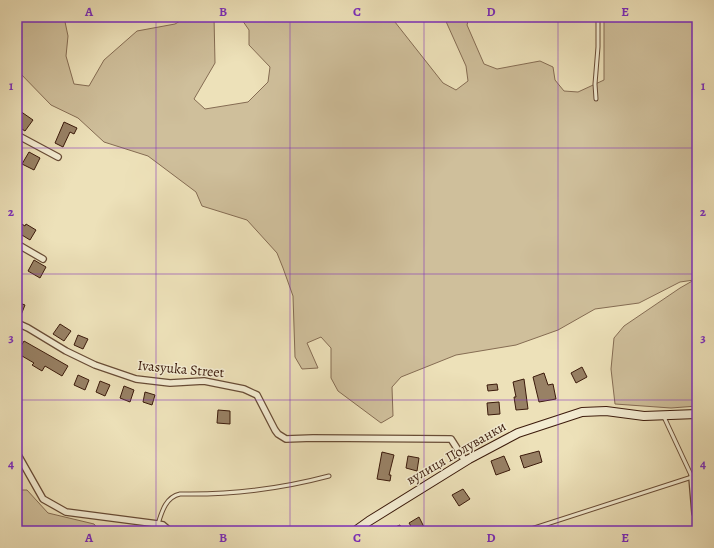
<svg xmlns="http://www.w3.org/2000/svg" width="714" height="548" font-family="Alegreya,serif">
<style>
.green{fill:#cfbf9b;stroke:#856c53}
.building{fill:#988165;stroke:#3b1a0b}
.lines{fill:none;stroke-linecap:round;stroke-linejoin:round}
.lane-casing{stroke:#684c36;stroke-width:5}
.street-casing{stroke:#684c36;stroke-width:8}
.secondary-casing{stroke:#3b1a0b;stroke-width:10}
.lane{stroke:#f3ecd2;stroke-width:3}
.street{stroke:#f3ecd2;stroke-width:5.5}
.secondary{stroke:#f3ecd2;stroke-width:8}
.grid{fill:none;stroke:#7b2cbf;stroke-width:1;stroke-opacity:0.55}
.labels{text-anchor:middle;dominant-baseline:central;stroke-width:3;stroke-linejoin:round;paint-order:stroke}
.street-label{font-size:14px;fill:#3b1a0b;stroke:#f3ecd2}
.neatline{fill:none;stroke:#7b2cbf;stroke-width:1.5}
.grid-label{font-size:13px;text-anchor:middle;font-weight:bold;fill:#7b2cbf}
</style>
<rect width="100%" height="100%" fill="#ede1b9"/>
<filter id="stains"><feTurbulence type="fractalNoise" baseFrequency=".005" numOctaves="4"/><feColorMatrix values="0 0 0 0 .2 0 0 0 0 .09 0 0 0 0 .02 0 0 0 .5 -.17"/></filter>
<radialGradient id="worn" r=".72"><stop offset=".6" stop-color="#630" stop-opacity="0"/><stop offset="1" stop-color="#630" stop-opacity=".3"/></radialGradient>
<!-- green -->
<path class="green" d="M 17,17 L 64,17 L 68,36 L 66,56 L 74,84 L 89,86 L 104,60 L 137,31 L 175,24 L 187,17 L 214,17 L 215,63 L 194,99 L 205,109 L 248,102 L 268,82 L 270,67 L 249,45 L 249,30 L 240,17 L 391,17 L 443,83 L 456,90 L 468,81 L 466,66 L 444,17 L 469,17 L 467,25 L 484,64 L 497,69 L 540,61 L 553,67 L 555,80 L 564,91 L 578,92 L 604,80 L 604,17 L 697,17 L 697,406 L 671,408 L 615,404 L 611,369 L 614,338 L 624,326 L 680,288 L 694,280 L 680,282 L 639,303 L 595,309 L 558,330 L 516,345 L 456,355 L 401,377 L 392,387 L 393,416 L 381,423 L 338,391 L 331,378 L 331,348 L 321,337 L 307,343 L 318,368 L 302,369 L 295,357 L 293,296 L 283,268 L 277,253 L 247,220 L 202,206 L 196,192 L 148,156 L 104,142 L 78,118 L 51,105 L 17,70 Z
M 18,490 L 27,490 L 48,513 L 94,524 L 100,531 L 17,531 L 17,491 Z"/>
<!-- building -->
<path class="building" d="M 20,111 L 33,120 L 25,131 L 17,126 L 17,115 Z
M 64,122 L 77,128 L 74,134 L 70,132 L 63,147 L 55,143 Z
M 29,152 L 40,158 L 34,170 L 22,164 Z
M 17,221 L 25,226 L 26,224 L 36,230 L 30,240 L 17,232 Z
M 34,260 L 46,267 L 40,278 L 28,271 Z
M 17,302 L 25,305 L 21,315 L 17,314 Z
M 60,324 L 71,331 L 64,341 L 53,334 Z
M 78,335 L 88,339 L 83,349 L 74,345 Z
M 24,341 L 68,366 L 62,376 L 45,366 L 42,371 L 32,365 L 34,363 L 17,353 Z
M 582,367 L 587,377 L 576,383 L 571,373 Z
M 544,373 L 548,385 L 553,384 L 556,399 L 539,402 L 533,377 Z
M 78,375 L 89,380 L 85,390 L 74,385 Z
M 524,379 L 528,409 L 516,410 L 514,397 L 516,397 L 513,382 Z
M 100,381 L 110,385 L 105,396 L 96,392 Z
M 497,384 L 498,390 L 488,391 L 487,385 Z
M 124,386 L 134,390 L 130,402 L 120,398 Z
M 145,392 L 155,395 L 152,405 L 143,402 Z
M 499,402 L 500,414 L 488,415 L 487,403 Z
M 218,410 L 230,411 L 230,424 L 217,423 Z
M 539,451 L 542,462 L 524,468 L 520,456 Z
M 382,452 L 394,455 L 389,475 L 391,475 L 390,481 L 377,479 Z
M 408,456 L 419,458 L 417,471 L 406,468 Z
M 504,456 L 510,470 L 496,475 L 491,461 Z
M 463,489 L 470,499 L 459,506 L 452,495 Z
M 419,517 L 426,531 L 414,531 L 409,523 Z
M 400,525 L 402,531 L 386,531 Z"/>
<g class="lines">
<!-- lane casing -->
<g class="lane-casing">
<path id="lane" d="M 596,99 L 595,84 L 598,47 L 598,17
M 158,524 C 162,511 166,497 180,494 C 231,495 280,489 329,476
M 525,531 L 692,477 L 664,417"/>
</g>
<!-- street casing -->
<g class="street-casing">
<path id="street" d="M 17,135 L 58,157
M 17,244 L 43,259
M 17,323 L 28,328 L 66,351 L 95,365 L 136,379 L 170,383 L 204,381 L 244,389 L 257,395 L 275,430 L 278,434 L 286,439 L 313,438 L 451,439 L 465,461
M 17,453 L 43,499 L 66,512 L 158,524 L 163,525 L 170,531
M 692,477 L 695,513 L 697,518"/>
</g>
<!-- secondary casing -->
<g class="secondary-casing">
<path id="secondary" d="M 355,531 L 369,521 L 469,459 L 518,433 L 582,412 L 606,411 L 644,416 L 697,414"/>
</g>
<!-- lane -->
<use href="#lane" class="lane"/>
<!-- street -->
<use href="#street" class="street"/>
<!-- secondary -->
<use href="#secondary" class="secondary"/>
</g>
<!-- grid -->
<path class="grid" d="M 156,17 L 156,531M 290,17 L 290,531M 424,17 L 424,531M 558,17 L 558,531M 17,148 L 697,148M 17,274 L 697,274M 17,400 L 697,400"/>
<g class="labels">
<!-- street labels -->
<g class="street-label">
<text transform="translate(181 369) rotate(5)">Ivasyuka Street</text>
<text transform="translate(456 453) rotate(-30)">вулиця Полуванки</text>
</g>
</g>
<!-- margin -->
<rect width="714" height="548" fill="none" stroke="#ede1b9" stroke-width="44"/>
<rect x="22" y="22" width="670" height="504" class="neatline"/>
<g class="grid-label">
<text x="89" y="16">A</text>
<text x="223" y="16">B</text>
<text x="357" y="16">C</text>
<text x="491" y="16">D</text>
<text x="625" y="16">E</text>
<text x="11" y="90">1</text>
<text x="703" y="90">1</text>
<text x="11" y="216">2</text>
<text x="703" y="216">2</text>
<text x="11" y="342">3</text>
<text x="703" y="342">3</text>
<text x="11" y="468">4</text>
<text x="703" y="468">4</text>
<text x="89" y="542">A</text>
<text x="223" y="542">B</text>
<text x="357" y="542">C</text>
<text x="491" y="542">D</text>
<text x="625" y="542">E</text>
</g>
<rect width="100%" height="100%" filter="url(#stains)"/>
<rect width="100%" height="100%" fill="url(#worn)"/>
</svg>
